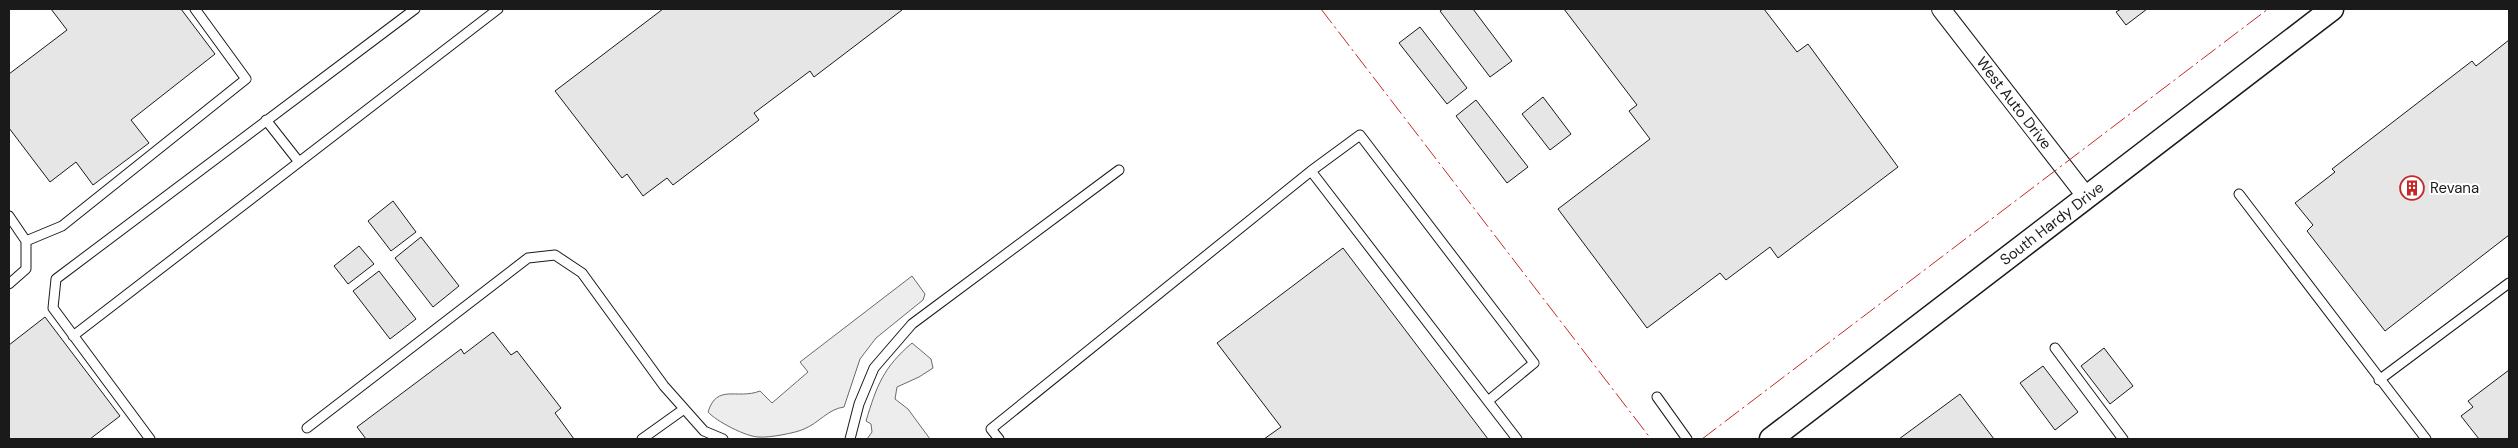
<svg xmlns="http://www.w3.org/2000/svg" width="2518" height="448" font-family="'DM Sans',sans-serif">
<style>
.green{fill:#ededed;stroke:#6a6a6a}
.building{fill:#e6e6e6;stroke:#1a1a1a}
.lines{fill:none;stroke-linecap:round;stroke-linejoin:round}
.service-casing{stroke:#1a1a1a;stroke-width:11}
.minor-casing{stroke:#1a1a1a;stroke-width:20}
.tertiary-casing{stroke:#1a1a1a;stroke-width:25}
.service{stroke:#fff;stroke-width:9}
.minor{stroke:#fff;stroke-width:18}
.tertiary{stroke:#fff;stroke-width:22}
.power{stroke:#c62828;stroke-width:1;stroke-dasharray:18 4 2.5 4;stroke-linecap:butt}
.labels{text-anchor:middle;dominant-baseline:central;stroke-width:4;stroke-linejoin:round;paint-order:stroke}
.street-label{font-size:15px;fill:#1a1a1a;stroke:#fff}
.poi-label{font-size:15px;fill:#1a1a1a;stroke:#fff;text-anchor:start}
</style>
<rect width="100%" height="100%" fill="#fff"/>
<!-- green -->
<path class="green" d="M 912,276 L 925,294 L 923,300 L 876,338 L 860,359 L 844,407 C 828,409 819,423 804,429 C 796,433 768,438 759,437 C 746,437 716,421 708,412 C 717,383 737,400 760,391 L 772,403 L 808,372 L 800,362 Z
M 912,343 L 931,359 L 933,368 L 919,377 L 897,387 L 895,399 L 908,409 L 930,439 L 867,439 L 872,432 L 871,424 L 866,421 C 877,385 883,368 912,343 Z"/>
<!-- building -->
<path class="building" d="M 51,9 L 181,9 L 215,54 L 131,120 L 149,143 L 93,185 L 76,162 L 50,182 L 9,128 L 9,74 L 67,30 Z
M 663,9 L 901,9 L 902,10 L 814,77 L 810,71 L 754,113 L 759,120 L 673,185 L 667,178 L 643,196 L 627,174 L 622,178 L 555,91 Z
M 1443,9 L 1473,9 L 1512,61 L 1490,77 L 1440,11 Z
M 1564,9 L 1764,9 L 1797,52 L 1808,44 L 1898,167 L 1778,258 L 1770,247 L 1726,280 L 1720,273 L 1647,328 L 1558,209 L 1650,139 L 1629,111 L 1637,105 Z
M 2121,9 L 2147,9 L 2126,25 L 2116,12 Z
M 1420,27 L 1467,88 L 1447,104 L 1399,43 Z
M 2509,40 L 2509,235 L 2385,331 L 2307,231 L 2313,225 L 2295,203 L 2335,172 L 2332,169 L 2472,61 L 2476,66 Z
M 1543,97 L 1571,134 L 1550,150 L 1522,114 Z
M 1476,100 L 1528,167 L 1507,183 L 1456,116 Z
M 393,201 L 416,232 L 391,251 L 368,221 Z
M 421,237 L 459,286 L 433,307 L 395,258 Z
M 359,246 L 374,264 L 348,284 L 334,266 Z
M 1343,248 L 1488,439 L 1264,439 L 1281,427 L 1217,343 Z
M 379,271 L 416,319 L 390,339 L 353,291 Z
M 45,317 L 120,416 L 90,439 L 9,439 L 9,345 Z
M 493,332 L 511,355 L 517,351 L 561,408 L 555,413 L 574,439 L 366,439 L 357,427 L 461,349 L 464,354 Z
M 2104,348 L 2133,386 L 2110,404 L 2081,366 Z
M 2043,366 L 2078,412 L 2055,430 L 2020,383 Z
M 2509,370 L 2509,439 L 2479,439 L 2461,416 L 2473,407 L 2468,401 Z
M 1960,394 L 1994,439 L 1899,439 Z"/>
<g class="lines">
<!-- service casing -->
<g class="service-casing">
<path id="service" d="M 266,120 L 299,162
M 1311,171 L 1360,135 L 1534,363 L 1488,401
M 2239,194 L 2426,439
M 9,216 L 26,241 L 26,269 L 9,284
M 26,241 L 62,226 L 246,79 L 195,9
M 73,336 L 498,9
M 2055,348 L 2123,439
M 2379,380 L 2509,283
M 1657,397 L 1687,439
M 307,428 L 528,258 L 555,255 L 582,273 L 664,386 L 704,431 L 723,439
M 150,439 L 53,308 L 56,279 L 415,9
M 642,439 L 684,409
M 850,439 L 859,404 L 874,368 L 912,324 L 1119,170
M 999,439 L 991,429 L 1311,171 L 1517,439"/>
</g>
<!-- minor casing -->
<g class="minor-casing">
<g id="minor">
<path id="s1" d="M 1941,9 L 2086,196"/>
</g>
</g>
<!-- tertiary casing -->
<g class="tertiary-casing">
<g id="tertiary">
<path id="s2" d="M 1771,439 L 2332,9"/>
</g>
</g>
<!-- service -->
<use href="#service" class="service"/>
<!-- minor -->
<use href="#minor" class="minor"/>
<!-- tertiary -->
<use href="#tertiary" class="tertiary"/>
<!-- power -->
<path class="power" d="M 1321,9 L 1651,439
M 1702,439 L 2268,9"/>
</g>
<!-- icons -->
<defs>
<g id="building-ring" transform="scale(1.25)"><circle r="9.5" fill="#fff" stroke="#c62828" stroke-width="1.5"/><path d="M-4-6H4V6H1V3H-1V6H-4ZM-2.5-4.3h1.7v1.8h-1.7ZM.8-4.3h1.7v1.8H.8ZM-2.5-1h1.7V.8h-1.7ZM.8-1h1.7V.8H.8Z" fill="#c62828"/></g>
</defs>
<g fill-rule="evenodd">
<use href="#building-ring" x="2412" y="188"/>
</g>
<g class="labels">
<!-- street labels -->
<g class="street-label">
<text stroke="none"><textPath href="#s1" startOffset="119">West Auto Drive</textPath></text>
<text stroke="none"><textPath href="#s2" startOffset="354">South Hardy Drive</textPath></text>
</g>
<!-- poi labels -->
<g class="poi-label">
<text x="2430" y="188">Revana</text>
</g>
</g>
<!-- border -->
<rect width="2518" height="448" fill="none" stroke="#1a1a1a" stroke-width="20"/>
</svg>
